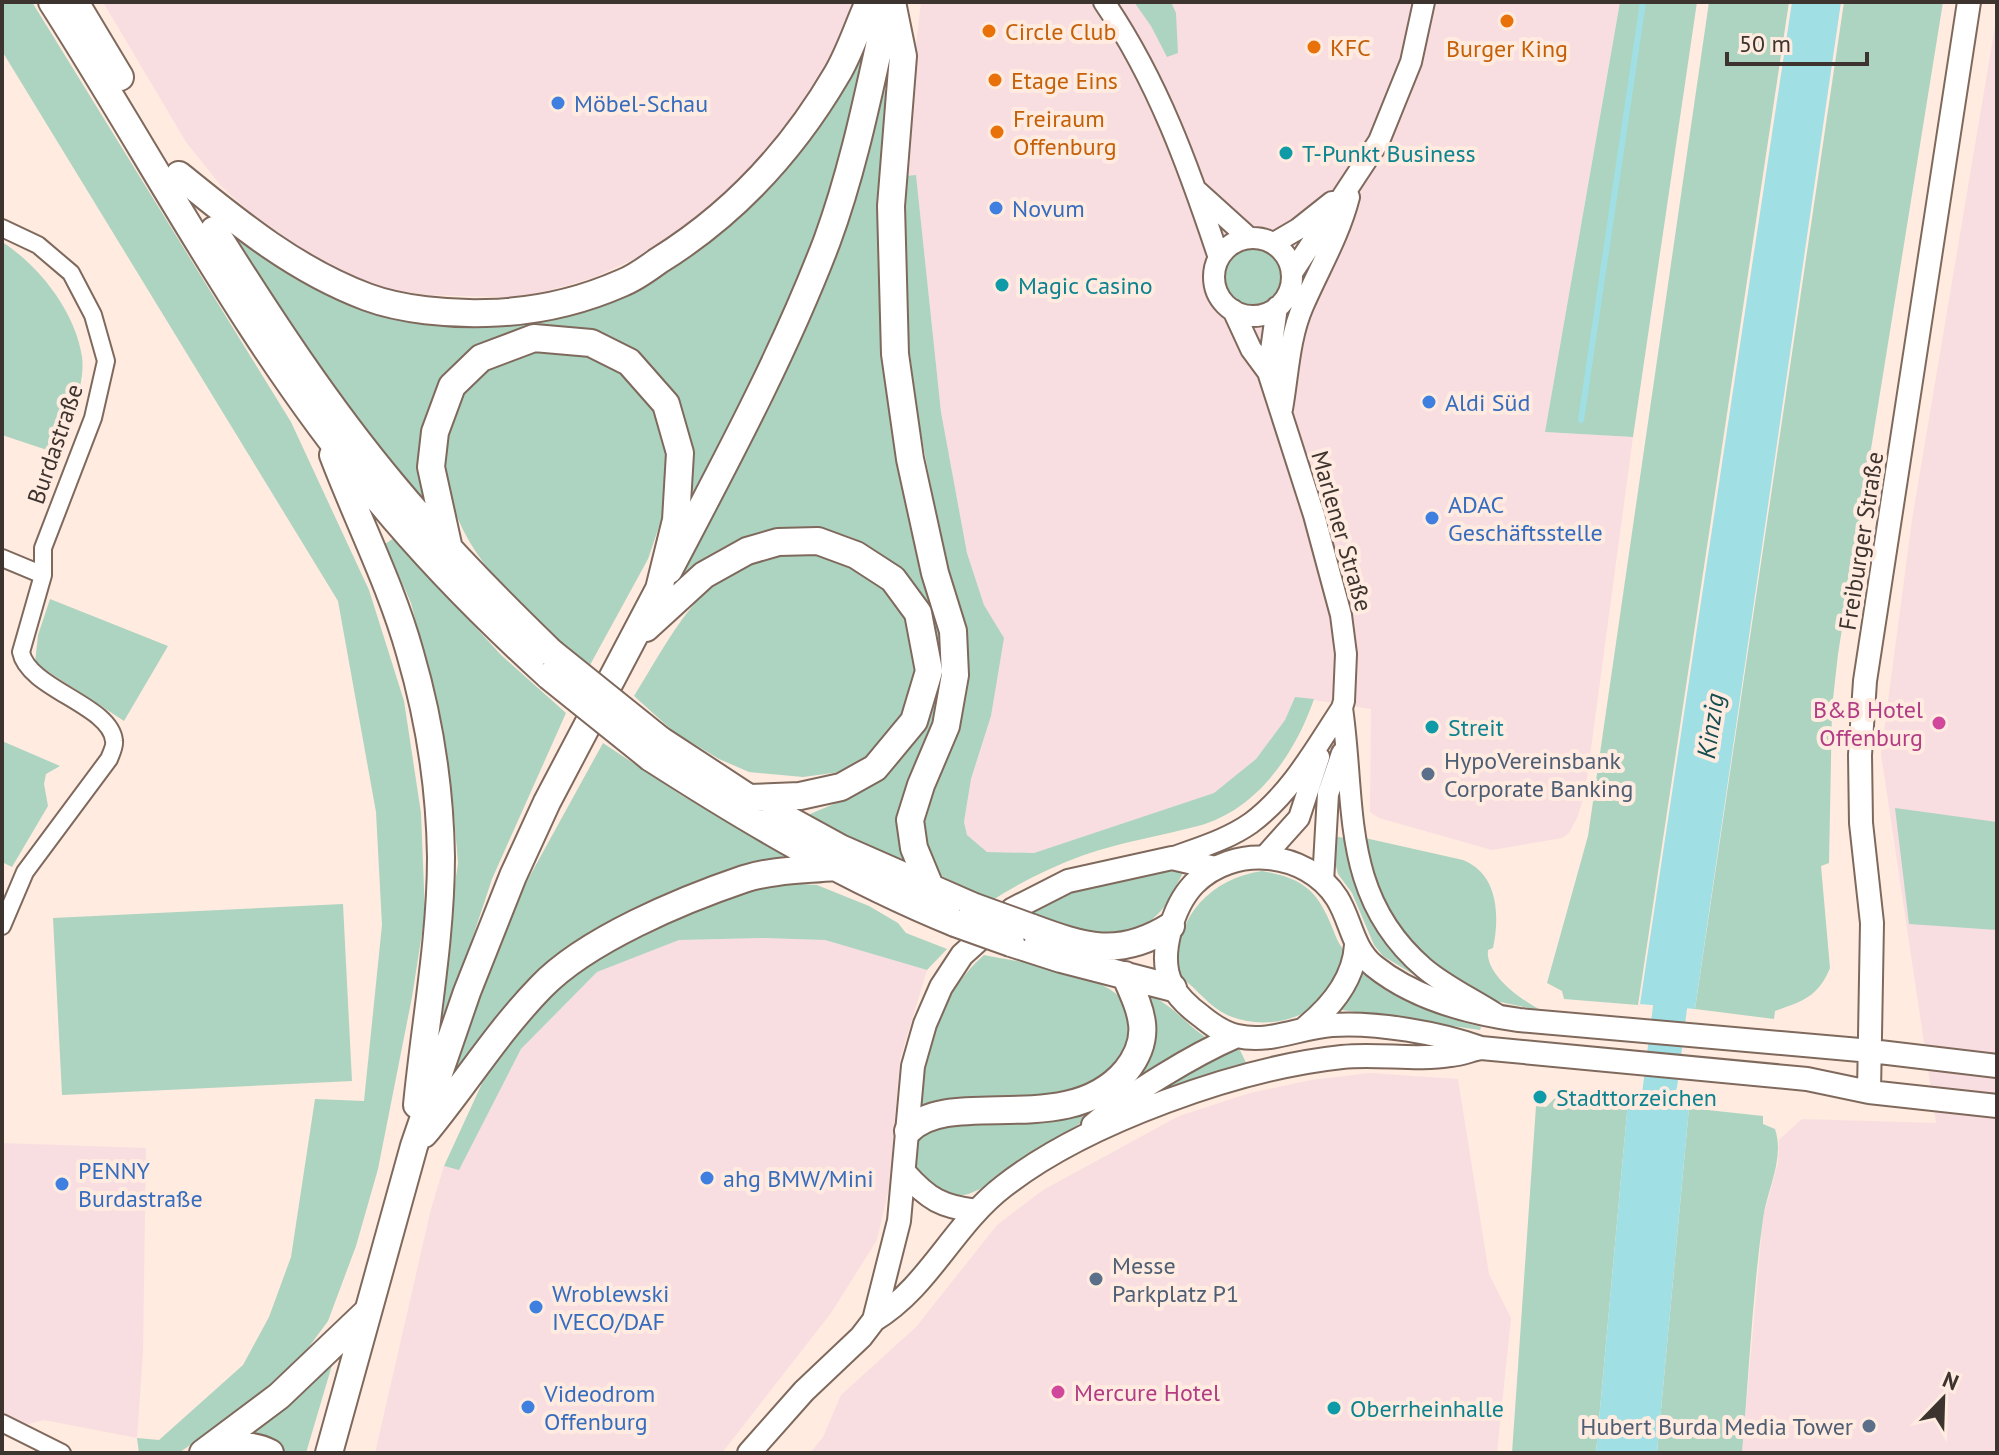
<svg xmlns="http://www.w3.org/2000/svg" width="1999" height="1455" font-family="'PT Sans',sans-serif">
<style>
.commercial{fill:#f9dee1}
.green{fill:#add4c0}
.water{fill:#a0dfe4}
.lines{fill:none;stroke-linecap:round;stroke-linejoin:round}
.stream{stroke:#a0dfe4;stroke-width:6}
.river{stroke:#a0dfe4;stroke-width:34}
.minor-casing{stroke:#7f695d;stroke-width:20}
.tertiary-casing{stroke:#7f695d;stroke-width:24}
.secondary-casing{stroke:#7f695d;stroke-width:26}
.primary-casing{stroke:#7f695d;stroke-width:30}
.trunk-casing{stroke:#7f695d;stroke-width:30}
.minor{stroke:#fff;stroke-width:16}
.tertiary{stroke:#fff;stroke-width:20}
.secondary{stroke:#fff;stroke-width:22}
.primary{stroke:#fff;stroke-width:26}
.trunk{stroke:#fff;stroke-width:26}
.trunk-bridge-casing{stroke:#7f695d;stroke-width:30;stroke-linecap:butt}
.trunk-bridge{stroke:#fff;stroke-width:26}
.food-dot{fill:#e8710a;stroke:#ffebdf;stroke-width:3}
.shop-dot{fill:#3f7fe0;stroke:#ffebdf;stroke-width:3}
.culture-dot{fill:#0f9aa8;stroke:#ffebdf;stroke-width:3}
.hotel-dot{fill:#d1479c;stroke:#ffebdf;stroke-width:3}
.service-dot{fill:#5c6f8a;stroke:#ffebdf;stroke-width:3}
.labels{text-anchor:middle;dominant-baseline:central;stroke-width:8;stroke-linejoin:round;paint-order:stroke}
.food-label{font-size:24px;fill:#c56008;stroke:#ffebdf;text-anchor:start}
.shop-label{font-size:24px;fill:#366cbe;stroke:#ffebdf;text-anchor:start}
.culture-label{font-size:24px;fill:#0d838f;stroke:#ffebdf;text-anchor:start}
.street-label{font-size:24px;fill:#3e342f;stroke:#ffebdf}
.hotel-label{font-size:24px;fill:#b23c85;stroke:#ffebdf;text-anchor:end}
.service-label{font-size:24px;fill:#4e5e75;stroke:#ffebdf;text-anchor:start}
.water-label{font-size:26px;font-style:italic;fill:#154d51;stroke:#ffebdf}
</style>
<rect width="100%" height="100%" fill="#ffebdf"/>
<!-- commercial -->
<path class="commercial" d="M 103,2 L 854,2 L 848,23 L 822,78 L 771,152 L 702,214 L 647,253 L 593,278 L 522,298 L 428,295 L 396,291 L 329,268 L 268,229 L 222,187 L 186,142 Z
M 921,2 L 1620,2 L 1545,432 L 1633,437 L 1585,793 L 1577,818 L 1569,833 L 1562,838 L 1492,850 L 1379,818 L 1370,812 L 1371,709 L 1295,697 L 1285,720 L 1256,759 L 1214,793 L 1034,853 L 987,852 L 967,835 L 964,822 L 971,779 L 991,716 L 1003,638 L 984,605 L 967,553 L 941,412 L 916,176 L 906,176 L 906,134 Z
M 1997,14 L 1997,1453 L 1742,1453 L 1763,1217 L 1778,1163 L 1779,1140 L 1802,1119 L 1936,1123 L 1881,754 L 1912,520 Z
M 763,938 L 825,940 L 927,970 L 900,1059 L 889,1188 L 877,1240 L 831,1313 L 722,1453 L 375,1453 L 431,1209 L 444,1166 L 459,1169 L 521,1049 L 597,972 L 679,940 Z
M 1370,1073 L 1458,1079 L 1489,1274 L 1511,1318 L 1497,1453 L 810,1453 L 823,1437 L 841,1395 L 916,1327 L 997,1225 L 1043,1190 L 1179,1116 L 1250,1093 L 1311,1080 Z
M 2,1143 L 146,1148 L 143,1353 L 137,1438 L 44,1420 L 24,1425 L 2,1412 Z"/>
<!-- green -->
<path class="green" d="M 2,2 L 32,2 L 291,422 L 369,590 L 404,701 L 421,813 L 425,914 L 412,997 L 378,1169 L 356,1246 L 328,1321 L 289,1374 L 245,1408 L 180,1452 L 139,1453 L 137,1438 L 159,1440 L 243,1365 L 269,1317 L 291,1257 L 315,1099 L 364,1101 L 382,925 L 376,812 L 338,601 L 2,51 Z
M 1134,2 L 1171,2 L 1176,13 L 1178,53 L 1167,57 L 1151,26 Z
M 1620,2 L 1697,2 L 1633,437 L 1545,432 Z
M 1709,2 L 1789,2 L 1638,1005 L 1564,999 L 1562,991 L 1547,983 L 1588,836 Z
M 1844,2 L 1943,2 L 1838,654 L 1832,708 L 1829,863 L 1821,866 L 1830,968 C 1818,997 1803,1001 1775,1011 L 1774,1019 L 1695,1009 Z
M 866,31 L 873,34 C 858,94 843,153 823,211 C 788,314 736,410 689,507 L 674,402 L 661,378 L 635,352 L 594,330 L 548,326 L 517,330 L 482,344 L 447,378 L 429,504 L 422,505 L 332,390 L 226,228 L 281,264 L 474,325 L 686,258 L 719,234 L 785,170 L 831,101 Z
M 882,90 L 889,90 L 879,272 L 888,392 L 944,653 L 945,683 L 911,871 L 803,817 L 848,798 L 909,747 C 913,714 917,682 922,649 C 923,638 928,623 926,612 C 924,592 907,575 893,563 C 840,517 769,517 712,557 C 701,565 690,576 680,585 L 675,583 L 736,464 Z
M 916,175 L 941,412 L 967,553 L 984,605 L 1004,638 L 991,716 L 971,779 L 964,822 L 967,835 L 987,852 L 1034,853 L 1214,793 L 1256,759 L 1285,720 L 1295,697 L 1314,699 C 1295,754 1257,810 1198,826 C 1160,836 1121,842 1084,855 C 1051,867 1021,882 991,901 L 934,872 L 920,828 L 942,756 L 948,577 L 919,423 L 903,300 L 906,176 Z
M 2,242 C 39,265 76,313 82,357 C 86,385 67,427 59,454 L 2,435 Z
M1223 276a29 29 0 1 1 58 0a29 29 0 1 1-58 0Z
M 530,347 L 593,353 L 646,389 L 667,434 L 667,503 L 648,559 L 590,665 C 520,608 431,536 447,434 C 450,415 460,388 476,375 C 491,363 513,356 530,347 Z
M 394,538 L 501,655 L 566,713 L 492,879 L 440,1036 L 433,1037 L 458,863 L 453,802 L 438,708 L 411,603 L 385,544 Z
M 783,554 L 811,554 L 847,564 L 870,577 L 902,607 L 915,635 L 918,668 L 906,714 L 871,755 L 840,772 L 803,777 L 749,772 L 719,759 L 674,732 L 634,696 C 664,649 692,587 746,564 C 758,559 771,557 783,554 Z
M 50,599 L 168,646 L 124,721 L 35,663 L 38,635 Z
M 2,741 L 60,766 L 46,774 L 44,784 L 48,806 L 12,867 L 2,862 Z
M 603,743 L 681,795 L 806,866 L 571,947 L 512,999 L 447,1095 L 447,1079 L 521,892 Z
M 1895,808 L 1997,822 L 1997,930 L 1909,924 Z
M 1333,836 L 1345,838 L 1421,979 L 1383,956 L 1374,945 L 1352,893 L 1338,874 L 1333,855 Z
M 1365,838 L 1463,860 C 1498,874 1500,915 1493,948 L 1488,950 C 1485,975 1522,1000 1542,1011 L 1496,1001 L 1428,964 L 1405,942 L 1373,882 Z
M 1165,871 L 1184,871 C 1176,885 1169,904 1157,915 C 1121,950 1070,927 1031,912 C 1072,887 1118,879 1165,871 Z
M 1262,871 C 1309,879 1320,895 1336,937 C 1340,947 1349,954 1347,965 C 1339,977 1330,991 1320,1001 C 1295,1026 1249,1029 1220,1011 C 1204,1001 1195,986 1177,975 C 1173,920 1208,879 1262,871 Z
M 786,883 L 817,885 L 869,906 L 898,923 L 906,933 L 947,949 L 927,970 L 825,940 L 763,938 L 679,940 L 597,972 L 521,1049 L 459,1170 L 444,1166 L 490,1066 L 541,1001 L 597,959 L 666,925 L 737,892 Z
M 343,904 L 352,1081 L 62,1095 L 53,918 Z
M 984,955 C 1022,963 1107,971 1128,1007 C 1131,1014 1133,1023 1136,1031 L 1113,1071 L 1062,1098 L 917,1110 C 925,1051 938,996 984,955 Z
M 1363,973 C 1399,1000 1437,1016 1481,1027 L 1480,1030 L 1335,1009 Z
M 1144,993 C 1171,1002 1185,1024 1208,1039 L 982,1188 C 977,1190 969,1195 963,1195 C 941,1198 912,1176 915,1152 C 916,1144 922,1136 926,1128 L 1115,1092 Z
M 1221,1050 L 1240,1050 L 1249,1069 L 1122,1112 Z
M 1557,1096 L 1628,1101 L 1596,1453 L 1512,1453 L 1536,1106 L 1546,1107 Z
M 1689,1108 L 1763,1116 L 1763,1124 L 1775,1129 C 1785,1159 1767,1189 1763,1219 C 1752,1297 1749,1375 1742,1453 L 1657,1453 Z
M 335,1355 L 306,1453 L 284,1453 L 273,1445 L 239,1441 Z"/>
<!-- water -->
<path class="water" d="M 1792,2 L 1841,2 L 1695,1009 L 1640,1004 Z
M 1628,1101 L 1689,1108 L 1657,1453 L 1596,1453 Z"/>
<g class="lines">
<!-- stream -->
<path class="stream" d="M 1581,420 L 1643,2"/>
<!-- river -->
<path class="river" d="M 1652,1150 L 1676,960"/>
<!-- minor casing -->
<g class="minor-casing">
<path id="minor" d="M 2,228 L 38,245 L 71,273 L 93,315 L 106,361 L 93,418 L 43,548 L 43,575 L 21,652 C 28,689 111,705 114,741 C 115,746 111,754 109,759 L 25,872 L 2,926
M 2,558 L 43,575
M 2,1423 L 62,1453"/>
</g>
<!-- tertiary casing -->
<g class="tertiary-casing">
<path id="tertiary" d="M 1104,2 C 1158,81 1189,168 1219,258
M 1197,191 L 1249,238
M1214 277a39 39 0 1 1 78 0a39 39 0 1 1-78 0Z
M 1274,243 L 1298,229 L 1332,202
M 1292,273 L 1379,141 L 1411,62 L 1424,2
M 1268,372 L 1277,307
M 1282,409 C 1288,375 1289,338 1303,306 C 1319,269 1339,236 1349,197
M 1342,708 C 1356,805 1340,896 1424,968 C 1445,986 1473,999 1496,1014
M 1264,857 L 1299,818 L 1319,757
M 1172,858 C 1198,848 1227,840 1251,823 C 1291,793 1315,749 1342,708 L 1344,701 L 1346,654 L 1341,615 L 1314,515 L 1268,372 L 1251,349 L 1233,310
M 1323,882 L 1328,794 L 1342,753"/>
</g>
<!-- secondary casing -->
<g class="secondary-casing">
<path id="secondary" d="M 1305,1028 C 1331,1007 1354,980 1356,945
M 1997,1066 L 1871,1051 L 1519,1020 C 1468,1013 1415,999 1374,966 C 1352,948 1351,920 1337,898 C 1306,850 1233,844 1194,884 C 1173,906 1157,957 1172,985 C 1178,997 1190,1008 1201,1016 C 1212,1025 1223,1033 1237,1036 C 1270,1044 1300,1027 1332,1025 C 1376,1022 1440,1033 1481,1048 L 1807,1079 L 1869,1092 L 1997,1106
M 1869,1092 L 1872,923 L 1861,823 L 1860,755 L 1865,681 L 1969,2
M 1093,1125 C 1129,1094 1193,1055 1237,1036
M 905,1173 C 928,1199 942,1207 977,1211
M 874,1320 C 929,1287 953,1225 1004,1186 C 1086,1122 1239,1068 1342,1057 C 1378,1053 1416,1061 1451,1055 C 1461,1054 1471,1050 1481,1048
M 749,1453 L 804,1391 L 861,1337 L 874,1320 L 899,1221 L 913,1066 L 925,1024 L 941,987 L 962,955 L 1013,909 L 1068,881 L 1172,858 L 1215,868"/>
</g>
<!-- primary casing -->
<g class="primary-casing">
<path id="primary" d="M 892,2 L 903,56 L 891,206 L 895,354 L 910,459 L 935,573 L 953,631 L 955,675 L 946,726 L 921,785 L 910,820 L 914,848 L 931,889
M 179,175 C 238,223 295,270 367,297 C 402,310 449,314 486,313 C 534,312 579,302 622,283 C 635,278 647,269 658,261 C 734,214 792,151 837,74 C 850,52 858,26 869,2
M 669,570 C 725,463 784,354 827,241 C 855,165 870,85 888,6"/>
</g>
<!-- trunk casing -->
<g class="trunk-casing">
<path id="trunk" d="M 52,2 C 157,166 248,343 373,493 C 427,559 486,619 549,676
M 75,2 L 120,77
M 214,230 C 269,317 326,405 393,485 C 442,544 497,600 552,653
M 333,455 C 358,521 391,585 410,653 C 429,718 440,789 441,857 C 441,939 425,1023 417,1105
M 646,628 L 704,575 L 747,551 L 778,542 L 818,541 L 856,555 L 893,579 L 918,613 L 929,671 L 914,721 L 875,768 L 841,787 L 800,796 L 749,798
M 659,739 L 749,798 L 840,848 L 972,906
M 651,758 C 749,821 847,879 955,923
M 1030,927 C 1084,947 1119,959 1171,926
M 1011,943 L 1061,959 L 1173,988
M 908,1131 C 950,1086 1068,1140 1126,1071 C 1154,1036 1141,1011 1125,975
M 424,1134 C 464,1086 497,1032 541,987 C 586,940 682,900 744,879 C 772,870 804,870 834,867
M 209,1451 C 230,1447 250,1442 270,1453
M 203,1453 L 279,1396 L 365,1314
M 329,1453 L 414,1146 L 467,992 L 513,876 L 547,802 L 659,589 L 676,520 L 680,453 L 666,404 L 629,362 L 591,343 L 534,338 L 481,358 L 452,386 L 435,432 L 431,467 L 449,549"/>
</g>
<!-- minor -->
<use href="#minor" class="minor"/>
<!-- tertiary -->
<use href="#tertiary" class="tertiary"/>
<!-- secondary -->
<use href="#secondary" class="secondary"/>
<!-- primary -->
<use href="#primary" class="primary"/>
<!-- trunk -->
<use href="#trunk" class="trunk"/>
<!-- trunk-bridge casing -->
<g class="trunk-bridge-casing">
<path id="trunk-bridge" d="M 552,653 L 659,739
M 549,676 L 651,758
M 972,906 L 1030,927
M 955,923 L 1011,943"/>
</g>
<!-- trunk-bridge -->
<use href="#trunk-bridge" class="trunk-bridge"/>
</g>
<!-- markers -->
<g class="food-dot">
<circle cx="1507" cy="21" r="8"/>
<circle cx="989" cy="31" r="8"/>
<circle cx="1314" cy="47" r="8"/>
<circle cx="995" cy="80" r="8"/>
<circle cx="997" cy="132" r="8"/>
</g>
<g class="shop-dot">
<circle cx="558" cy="103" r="8"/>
<circle cx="996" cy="208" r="8"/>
<circle cx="1429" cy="402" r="8"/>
<circle cx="1432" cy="518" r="8"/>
<circle cx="707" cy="1178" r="8"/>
<circle cx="62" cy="1184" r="8"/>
<circle cx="536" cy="1307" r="8"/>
<circle cx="528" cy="1407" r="8"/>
</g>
<g class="culture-dot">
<circle cx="1286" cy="153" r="8"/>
<circle cx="1002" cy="285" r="8"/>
<circle cx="1432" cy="727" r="8"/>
<circle cx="1540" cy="1097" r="8"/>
<circle cx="1334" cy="1408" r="8"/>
</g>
<g class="hotel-dot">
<circle cx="1939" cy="723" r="8"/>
<circle cx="1058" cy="1392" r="8"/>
</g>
<g class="service-dot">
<circle cx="1428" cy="774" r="8"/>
<circle cx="1096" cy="1279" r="8"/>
<circle cx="1869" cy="1426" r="8"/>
</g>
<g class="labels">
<!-- food labels -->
<g class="food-label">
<text x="1005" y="31">Circle Club</text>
<text x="1330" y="47">KFC</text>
<text x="1507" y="48" text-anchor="middle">Burger King</text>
<text x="1011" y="80">Etage Eins</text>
<text x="1013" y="118">Freiraum<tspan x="1013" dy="28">Offenburg</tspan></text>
</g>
<!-- shop labels -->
<g class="shop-label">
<text x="574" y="103">Möbel-Schau</text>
<text x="1012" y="208">Novum</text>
<text x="1445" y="402">Aldi Süd</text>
<text x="1448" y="504">ADAC<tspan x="1448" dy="28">Geschäftsstelle</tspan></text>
<text x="78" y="1170">PENNY<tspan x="78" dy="28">Burdastraße</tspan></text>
<text x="723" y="1178">ahg BMW/Mini</text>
<text x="552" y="1293">Wroblewski<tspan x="552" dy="28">IVECO/DAF</tspan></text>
<text x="544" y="1393">Videodrom<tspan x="544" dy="28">Offenburg</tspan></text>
</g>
<!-- culture labels -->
<g class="culture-label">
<text x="1302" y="153">T-Punkt Business</text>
<text x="1018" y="285">Magic Casino</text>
<text x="1448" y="727">Streit</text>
<text x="1556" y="1097">Stadttorzeichen</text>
<text x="1350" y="1408">Oberrheinhalle</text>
</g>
<!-- street labels -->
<g class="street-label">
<text transform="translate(55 444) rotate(-71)">Burdastraße</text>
<text transform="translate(1342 531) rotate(74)">Marlener Straße</text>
<text transform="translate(1861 541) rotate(-81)">Freiburger Straße</text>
</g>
<!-- hotel labels -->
<g class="hotel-label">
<text x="1923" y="709">B&amp;B Hotel<tspan x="1923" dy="28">Offenburg</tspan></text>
<text x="1074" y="1392" text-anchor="start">Mercure Hotel</text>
</g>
<!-- service labels -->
<g class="service-label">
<text x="1444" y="760">HypoVereinsbank<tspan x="1444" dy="28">Corporate Banking</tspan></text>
<text x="1112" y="1265">Messe<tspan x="1112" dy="28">Parkplatz P1</tspan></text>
<text x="1853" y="1426" text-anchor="end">Hubert Burda Media Tower</text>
</g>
<!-- water labels -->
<g class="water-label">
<text transform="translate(1710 726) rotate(-82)">Kinzig</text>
</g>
</g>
<!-- border -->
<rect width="1999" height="1455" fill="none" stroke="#3e342f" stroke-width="8"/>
<!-- north arrow -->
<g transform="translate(1943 1399) rotate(23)" stroke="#ffebdf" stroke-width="6" paint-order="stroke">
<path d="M0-6L14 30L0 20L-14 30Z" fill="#3e342f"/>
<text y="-12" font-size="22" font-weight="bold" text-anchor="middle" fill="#3e342f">N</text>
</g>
<!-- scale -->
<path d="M1727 52v12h140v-12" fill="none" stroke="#3e342f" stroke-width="4"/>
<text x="1739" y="52" font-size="24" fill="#3e342f" stroke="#ffebdf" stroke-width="6" paint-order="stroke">50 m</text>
</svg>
